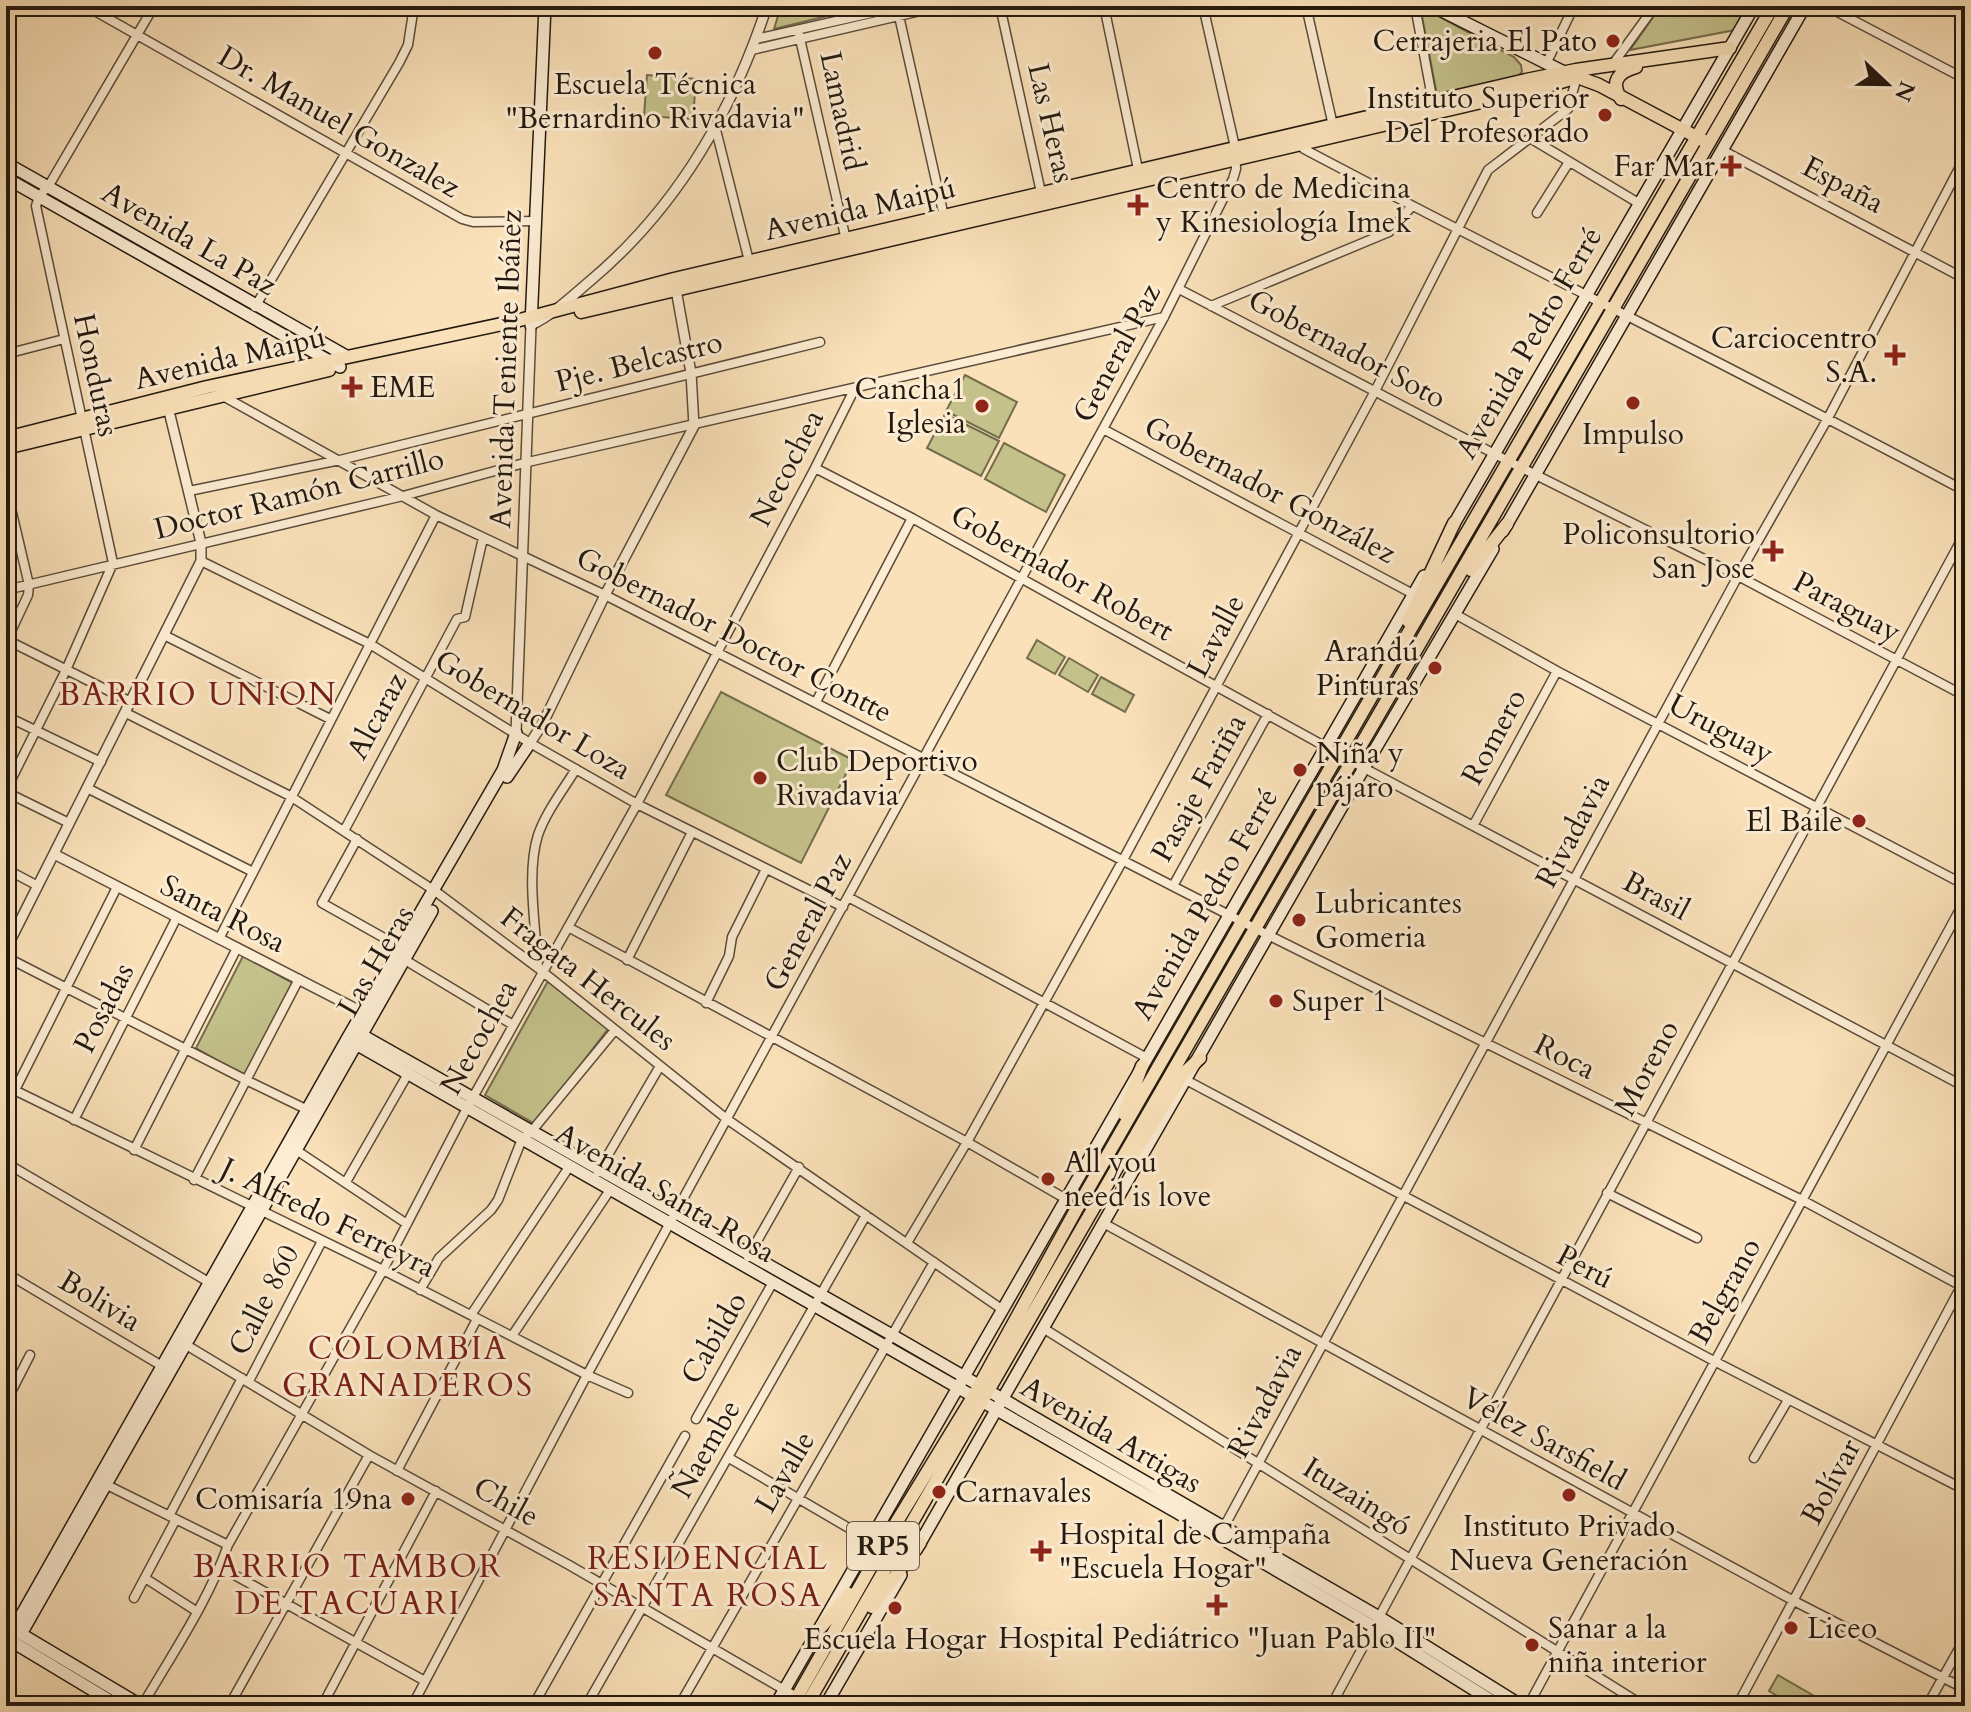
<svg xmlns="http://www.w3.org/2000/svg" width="1971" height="1712" font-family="Cardo,serif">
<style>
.park{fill:#c4c18b;stroke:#746d4d;stroke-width:2}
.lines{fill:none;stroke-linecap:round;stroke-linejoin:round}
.minor-casing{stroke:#594b3a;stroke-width:11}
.tertiary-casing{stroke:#594b3a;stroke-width:12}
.secondary-casing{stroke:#23190f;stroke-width:14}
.primary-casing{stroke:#23190f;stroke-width:15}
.trunk-casing{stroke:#23190f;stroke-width:15}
.minor{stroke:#fcecd2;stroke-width:8}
.tertiary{stroke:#fcecd2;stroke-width:9}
.secondary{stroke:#fcecd2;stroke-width:11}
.primary{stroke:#fae1b9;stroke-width:12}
.trunk{stroke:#fae1b9;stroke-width:12}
.poi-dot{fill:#8f2418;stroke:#fcecd2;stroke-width:3}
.labels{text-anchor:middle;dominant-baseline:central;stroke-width:6;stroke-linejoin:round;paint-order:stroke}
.shield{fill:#fcecd2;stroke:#64584a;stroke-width:2}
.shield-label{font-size:28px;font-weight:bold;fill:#23190f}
.poi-label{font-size:30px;fill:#23190f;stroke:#fcecd2;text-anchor:start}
.street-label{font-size:30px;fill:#23190f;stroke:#fcecd2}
.neighbourhood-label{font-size:32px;letter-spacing:2px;fill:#7a1f14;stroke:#fcecd2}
</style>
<rect width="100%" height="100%" fill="#fae1b9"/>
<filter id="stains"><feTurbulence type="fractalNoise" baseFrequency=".0025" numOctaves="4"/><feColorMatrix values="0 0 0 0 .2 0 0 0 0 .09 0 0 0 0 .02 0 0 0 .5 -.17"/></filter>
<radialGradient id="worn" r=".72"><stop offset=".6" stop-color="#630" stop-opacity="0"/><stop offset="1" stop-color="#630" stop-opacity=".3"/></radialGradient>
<!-- park -->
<path class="park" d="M 781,6 L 846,6 L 844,12 L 774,29 Z
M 1420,6 L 1514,57 L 1521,65 L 1522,72 L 1517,77 L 1437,95 Z
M 1661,6 L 1748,6 L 1735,30 L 1630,50 Z
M 647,75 L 696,79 L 693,119 L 644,116 Z
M 965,375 L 1017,402 L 999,438 L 946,411 Z
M 945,414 L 999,441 L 981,476 L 927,448 Z
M 1004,443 L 1065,475 L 1046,512 L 985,479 Z
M 1037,640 L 1065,657 L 1055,674 L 1027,658 Z
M 1069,658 L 1098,675 L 1088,692 L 1059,675 Z
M 1101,677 L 1134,695 L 1125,712 L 1092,694 Z
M 721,692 L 853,760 L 801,863 L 666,795 Z
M 243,956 L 293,983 L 244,1076 L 196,1048 Z
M 548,981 L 608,1029 L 535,1124 L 485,1095 Z
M 1778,1675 L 1816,1697 L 1810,1706 L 1794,1706 L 1769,1691 Z"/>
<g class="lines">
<!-- minor casing -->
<g class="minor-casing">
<path id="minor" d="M 86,6 L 462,219 L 473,222 L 535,221
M 1000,6 L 1042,197
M 1104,6 L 1139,174
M 1306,6 L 1334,130
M 1415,6 L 1433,103
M 1826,6 L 1965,79
M 897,7 L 945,221
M 798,30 L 846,240
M 756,39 L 903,6
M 752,50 L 942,6
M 1546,64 L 1574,6
M 1613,64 L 1655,6
M 716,130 L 750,265
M 1530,138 L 1640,204
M 1300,143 L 1304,149 C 1523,265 1746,374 1965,491
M 1722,150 L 1965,279
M 1537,213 L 1569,162
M 1179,289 L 1510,462 L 1738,576 L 1965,696
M 1211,306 L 1389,232 L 1412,206
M 255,307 L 399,63 L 408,45 L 414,6
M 6,354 L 64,339
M 221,395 L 436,515 L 605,595 L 1268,935 L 1802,1200 L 1965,1288
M 1103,429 L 1413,594
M 815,468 L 912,518 L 1364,768 L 1965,1087
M 6,487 L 29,585 L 28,595 L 6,642
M 189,491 L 340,460 L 820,342
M 201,561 L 370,644 L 530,743 L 637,804 L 843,907
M 6,590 L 403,496 L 528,462 L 1164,317
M 1455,614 L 1557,671 L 1965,885
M 164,635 L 330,719
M 7,640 L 131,702
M 816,702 L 912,518
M 126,713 L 290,796 L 435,891 L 538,968 L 728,1120 L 1003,1310
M 6,716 L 101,762
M 87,788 L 253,872
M 6,790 L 66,670 L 113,563 L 36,206 L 39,196 L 48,187 L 154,6
M 6,792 L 69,823
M 1473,826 L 1557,671
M 344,831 L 457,619 L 465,617 L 483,538
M 357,839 L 322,903 L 402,948
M 6,869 L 38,886
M 1173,886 L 1268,714
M 848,897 L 1147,1058
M 568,927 L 967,1142 L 1066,1199
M 219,939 L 436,515
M 6,957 L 246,1080 L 312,1112
M 405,960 L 513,1025
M 627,960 L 692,832
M 538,968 C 536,928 526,873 538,835 C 546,812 563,790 576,769
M 706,1003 L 729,956 L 732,937 L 766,869
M 1186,1080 L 1714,1361 L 1965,1490
M 6,1086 L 383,1270 L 587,1375 L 628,1393
M 15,1090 L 117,887
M 74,1120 L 177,917
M 134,1150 L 237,948
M 296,1150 L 407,1224
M 6,1163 L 212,1284
M 598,1172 L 660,1066
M 194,1180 L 299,979
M 346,1182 L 409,1072
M 1607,1193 L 1697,1238
M 1105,1224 L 1794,1601 L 1965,1689
M 907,1243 L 967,1142 L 1123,860 L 1375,391 L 1488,170 L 1568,109 L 1578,73
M 748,1257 L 799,1167
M 6,1273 L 167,1369
M 420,1290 L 439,1258 L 491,1210 L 498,1200 L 522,1139 L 531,1132 L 615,1030
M 471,1315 L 569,1167
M 1043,1328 L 1644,1706
M 512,1336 L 610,1190
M 183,1343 L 369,1455 L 569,1565 L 812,1706
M 249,1381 L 322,1241
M 6,1402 L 30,1355
M 696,1419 L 773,1282
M 729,1458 L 871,1541
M 1754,1458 L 1788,1400
M 397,1471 L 477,1319
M 103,1483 L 228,1545
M 169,1516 L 242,1378
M 1224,1527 L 1738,576 L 1828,418 L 1965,157
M 220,1567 L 425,1681
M 145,1578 L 196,1611
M 134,1598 L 176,1519
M 6,1659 L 15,1644
M 142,1706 C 172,1654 208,1602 228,1545 L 383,1270 L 467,1108 L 637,804 L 815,468 L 855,388
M 229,1706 L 369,1455
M 322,1706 L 436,1491
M 412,1706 L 587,1375 L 1164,317 L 1233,179 L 1236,169 L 1235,147 L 1203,6
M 533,1706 L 685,1436
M 586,1706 L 866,1215
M 679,1706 L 934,1262
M 1331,1706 L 1965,533
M 1528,1706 L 1965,900
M 1737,1706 L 1965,1279
M 1927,1706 L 1965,1638"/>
</g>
<!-- tertiary casing -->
<g class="tertiary-casing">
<path id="tertiary" d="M 516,733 L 531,325 C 554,314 571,297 590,281 C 677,208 732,113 767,6
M 530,743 L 542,725 L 605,595 L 694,426 L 691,373 L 675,284
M 54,854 L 368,1015
M 6,949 L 201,561 L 201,543 L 168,407"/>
</g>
<!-- secondary casing -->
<g class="secondary-casing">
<path id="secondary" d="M 1432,6 L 1564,72
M 6,163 L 348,357
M 6,178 L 340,367
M 531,325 L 545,6
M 1451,529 L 1754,6
M 1503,531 L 1805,6
M 507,777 L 530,743
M 353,1030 L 892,1335 L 1379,1617 L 1522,1706
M 347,1039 L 1176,1512 L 1374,1627 L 1500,1706
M 916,1550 L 1364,768 L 1493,549
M 6,1625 L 142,1706
M 13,1630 L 347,1039 L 503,770 L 516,733
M 21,1634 L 432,911
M 6,1638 L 119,1706
M 775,1706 L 1424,576
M 825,1706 L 901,1575"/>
</g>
<!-- primary casing -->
<g class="primary-casing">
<path id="primary" d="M 1572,75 L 1599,85 L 1706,142
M 1621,99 C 1610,82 1618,72 1636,67
M 581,312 L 1537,89 L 1578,77
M 6,438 L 207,387 L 516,321 L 674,279 L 1526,80 L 1576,70 L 1730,48
M 6,448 L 329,370"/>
</g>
<!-- trunk casing -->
<g class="trunk-casing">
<path id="trunk" d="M 1471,570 L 1507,524
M 1408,621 L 1454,523
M 1124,1114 L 1142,1066
M 1130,1160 L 1183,1074 L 1200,1058
M 872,1607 L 920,1543
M 821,1627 L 849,1594
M 775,1706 L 776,1706
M 792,1706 L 893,1528 L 973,1397 L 1076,1210 L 1381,680 L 1773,6
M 806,1706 L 1788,6"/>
</g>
<!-- minor -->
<use href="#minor" class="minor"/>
<!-- tertiary -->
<use href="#tertiary" class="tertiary"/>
<!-- secondary -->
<use href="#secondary" class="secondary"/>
<!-- primary -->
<use href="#primary" class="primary"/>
<!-- trunk -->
<use href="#trunk" class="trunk"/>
</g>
<!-- markers -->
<g class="poi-dot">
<circle cx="1613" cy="41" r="8"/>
<circle cx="655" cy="53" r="8"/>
<circle cx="1605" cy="115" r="8"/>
<path d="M1727 154h8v8h8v8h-8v8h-8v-8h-8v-8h8z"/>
<path d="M1134 193h8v8h8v8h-8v8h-8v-8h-8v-8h8z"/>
<path d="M1891 343h8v8h8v8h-8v8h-8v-8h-8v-8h8z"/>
<path d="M348 375h8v8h8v8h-8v8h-8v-8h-8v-8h8z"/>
<circle cx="1633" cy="403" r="8"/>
<circle cx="982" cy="406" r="8"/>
<path d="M1769 539h8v8h8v8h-8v8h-8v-8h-8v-8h8z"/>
<circle cx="1435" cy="668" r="8"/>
<circle cx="1300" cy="770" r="8"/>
<circle cx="760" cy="778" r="8"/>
<circle cx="1859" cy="821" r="8"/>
<circle cx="1299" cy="920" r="8"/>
<circle cx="1276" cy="1001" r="8"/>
<circle cx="1048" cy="1179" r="8"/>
<circle cx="939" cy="1492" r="8"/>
<circle cx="1569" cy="1495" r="8"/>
<circle cx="408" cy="1499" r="8"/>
<path d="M1037 1539h8v8h8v8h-8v8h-8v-8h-8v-8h8z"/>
<path d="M1213 1593h8v8h8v8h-8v8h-8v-8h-8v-8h8z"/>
<circle cx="895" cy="1608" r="8"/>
<circle cx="1791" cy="1628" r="8"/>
<circle cx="1532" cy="1645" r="8"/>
</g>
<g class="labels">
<!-- shield labels -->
<rect class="shield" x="847" y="1522" width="72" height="48" rx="6"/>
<g class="shield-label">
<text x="883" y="1546">RP5</text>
</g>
<!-- poi labels -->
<g class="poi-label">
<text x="1597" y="41" text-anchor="end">Cerrajeria El Pato</text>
<text x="655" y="84" text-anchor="middle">Escuela Técnica<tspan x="655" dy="34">"Bernardino Rivadavia"</tspan></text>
<text x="1589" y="98" text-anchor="end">Instituto Superior<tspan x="1589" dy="34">Del Profesorado</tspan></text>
<text x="1715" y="166" text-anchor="end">Far Mar</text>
<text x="1156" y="188">Centro de Medicina<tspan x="1156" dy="34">y Kinesiología Imek</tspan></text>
<text x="1877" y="338" text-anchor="end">Carciocentro<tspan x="1877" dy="34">S.A.</tspan></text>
<text x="370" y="387">EME</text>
<text x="966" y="389" text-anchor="end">Cancha1<tspan x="966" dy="34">Iglesia</tspan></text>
<text x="1633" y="434" text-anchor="middle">Impulso</text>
<text x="1755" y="534" text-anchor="end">Policonsultorio<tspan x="1755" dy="34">San Jose</tspan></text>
<text x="1419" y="651" text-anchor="end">Arandú<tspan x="1419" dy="34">Pinturas</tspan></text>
<text x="1316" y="753">Niña y<tspan x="1316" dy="34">pájaro</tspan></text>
<text x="776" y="761">Club Deportivo<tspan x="776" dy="34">Rivadavia</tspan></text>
<text x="1843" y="821" text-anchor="end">El Baile</text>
<text x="1315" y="903">Lubricantes<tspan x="1315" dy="34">Gomeria</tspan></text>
<text x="1292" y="1001">Super 1</text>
<text x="1064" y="1162">All you<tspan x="1064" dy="34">need is love</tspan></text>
<text x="955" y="1492">Carnavales</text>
<text x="392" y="1499" text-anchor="end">Comisaría 19na</text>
<text x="1569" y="1526" text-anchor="middle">Instituto Privado<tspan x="1569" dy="34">Nueva Generación</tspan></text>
<text x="1059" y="1534">Hospital de Campaña<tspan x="1059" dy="34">"Escuela Hogar"</tspan></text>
<text x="1548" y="1628">Sanar a la<tspan x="1548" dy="34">niña interior</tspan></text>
<text x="1807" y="1628">Liceo</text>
<text x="1217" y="1638" text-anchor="middle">Hospital Pediátrico "Juan Pablo II"</text>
<text x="895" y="1639" text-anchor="middle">Escuela Hogar</text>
</g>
<!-- street labels -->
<g class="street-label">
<text transform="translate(842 111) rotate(78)">Lamadrid</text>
<text transform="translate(339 122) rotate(30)">Dr. Manuel Gonzalez</text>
<text transform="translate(1051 123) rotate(77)">Las Heras</text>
<text transform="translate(1843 185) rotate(28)">España</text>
<text transform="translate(860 209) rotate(-13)">Avenida Maipú</text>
<text transform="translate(189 239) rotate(30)">Avenida La Paz</text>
<text transform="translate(1529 343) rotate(-60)">Avenida Pedro Ferré</text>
<text transform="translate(1347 349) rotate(28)">Gobernador Soto</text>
<text transform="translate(1117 353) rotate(-62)">General Paz</text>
<text transform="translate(230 358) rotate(-13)">Avenida Maipú</text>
<text transform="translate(639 362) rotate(-14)">Pje. Belcastro</text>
<text transform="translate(506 369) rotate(-88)">Avenida Teniente Ibáñez</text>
<text transform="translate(96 375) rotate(78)">Honduras</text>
<text transform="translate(787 468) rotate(-63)">Necochea</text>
<text transform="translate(1270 490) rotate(28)">Gobernador González</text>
<text transform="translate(299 494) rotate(-14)">Doctor Ramón Carrillo</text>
<text transform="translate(1062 573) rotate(29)">Gobernador Robert</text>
<text transform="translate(1847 607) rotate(28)">Paraguay</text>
<text transform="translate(734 635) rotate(27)">Gobernador Doctor Contte</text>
<text transform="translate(1216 636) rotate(-62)">Lavalle</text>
<text transform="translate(533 715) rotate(31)">Gobernador Loza</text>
<text transform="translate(377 716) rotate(-62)">Alcaraz</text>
<text transform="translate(1721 729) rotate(28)">Uruguay</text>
<text transform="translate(1494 737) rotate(-62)">Romero</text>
<text transform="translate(1199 788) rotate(-61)">Pasaje Fariña</text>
<text transform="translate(1573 831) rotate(-62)">Rivadavia</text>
<text transform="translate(1656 896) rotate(28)">Brasil</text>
<text transform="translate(1205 904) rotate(-60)">Avenida Pedro Ferré</text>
<text transform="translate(223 914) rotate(27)">Santa Rosa</text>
<text transform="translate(808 922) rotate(-62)">General Paz</text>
<text transform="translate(376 961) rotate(-60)">Las Heras</text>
<text transform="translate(588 979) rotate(38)">Fragata Hercules</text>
<text transform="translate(104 1008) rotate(-63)">Posadas</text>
<text transform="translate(479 1037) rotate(-61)">Necochea</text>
<text transform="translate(1565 1057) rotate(27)">Roca</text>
<text transform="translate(1647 1068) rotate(-62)">Moreno</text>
<text transform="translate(665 1193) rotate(30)">Avenida Santa Rosa</text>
<text transform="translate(328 1218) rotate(26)">J. Alfredo Ferreyra</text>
<text transform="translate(1585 1267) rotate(28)">Perú</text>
<text transform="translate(1725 1291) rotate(-61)">Belgrano</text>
<text transform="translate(264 1300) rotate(-63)">Calle 860</text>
<text transform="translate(100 1301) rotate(31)">Bolivia</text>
<text transform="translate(714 1338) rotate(-60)">Cabildo</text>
<text transform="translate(1265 1401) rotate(-62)">Rivadavia</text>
<text transform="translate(1111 1435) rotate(30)">Avenida Artigas</text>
<text transform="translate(1544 1439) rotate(29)">Vélez Sarsfield</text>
<text transform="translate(706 1449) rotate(-60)">Ñaembe</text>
<text transform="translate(785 1472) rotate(-60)">Lavalle</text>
<text transform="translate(1831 1482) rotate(-62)">Bolívar</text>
<text transform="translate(1357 1497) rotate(32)">Ituzaingó</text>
<text transform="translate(506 1502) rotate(29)">Chile</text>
</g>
<!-- neighbourhood labels -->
<g class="neighbourhood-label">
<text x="198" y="695">BARRIO UNION</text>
<text x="408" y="1349">COLOMBIA<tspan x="408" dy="37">GRANADEROS</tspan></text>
<text x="708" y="1559">RESIDENCIAL<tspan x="708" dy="37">SANTA ROSA</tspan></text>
<text x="348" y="1567">BARRIO TAMBOR<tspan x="348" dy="37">DE TACUARI</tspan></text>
</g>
</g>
<!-- margin -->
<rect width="1971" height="1712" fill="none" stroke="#fae1b9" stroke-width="32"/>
<rect x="8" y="8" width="1955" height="1696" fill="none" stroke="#23190f" stroke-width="4"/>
<rect x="16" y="16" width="1939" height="1680" fill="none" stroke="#23190f" stroke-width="2"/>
<!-- north arrow -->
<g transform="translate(1887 84) rotate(112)" stroke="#fcecd2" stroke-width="6" paint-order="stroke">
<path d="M0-6L14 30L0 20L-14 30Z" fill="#23190f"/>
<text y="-12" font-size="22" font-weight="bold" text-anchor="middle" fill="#23190f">N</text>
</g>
<rect width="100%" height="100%" filter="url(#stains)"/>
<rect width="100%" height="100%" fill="url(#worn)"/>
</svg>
